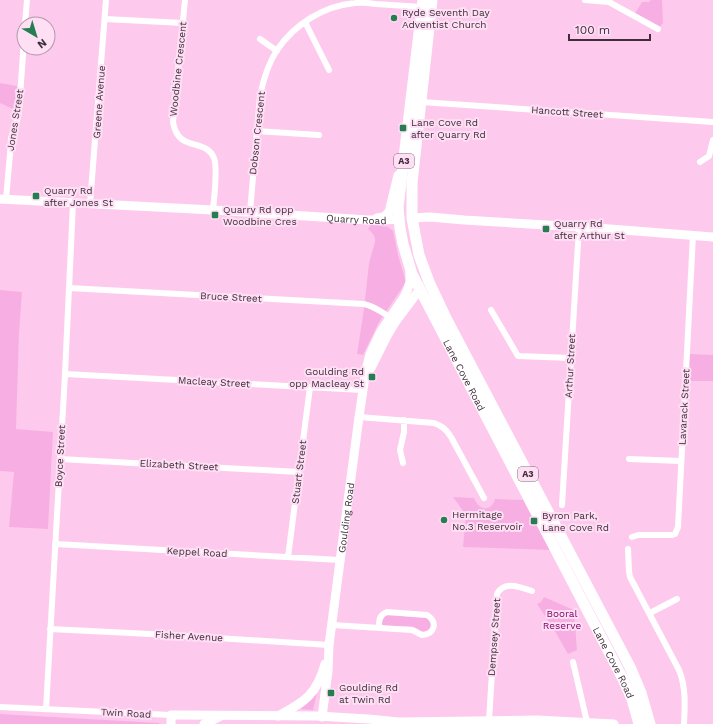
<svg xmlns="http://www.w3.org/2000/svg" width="713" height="724" font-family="'Work Sans',sans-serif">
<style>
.green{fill:#f7afe3}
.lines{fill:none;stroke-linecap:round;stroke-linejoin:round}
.street{stroke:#fff;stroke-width:6}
.secondary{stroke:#fff;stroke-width:9}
.highway{stroke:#fff;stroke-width:11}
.poi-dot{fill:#267d51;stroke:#fedff4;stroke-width:1.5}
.labels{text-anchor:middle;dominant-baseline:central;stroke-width:4;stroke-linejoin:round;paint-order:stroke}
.shield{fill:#fedff4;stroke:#796272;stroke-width:1}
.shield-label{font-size:9px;font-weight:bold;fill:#402d3b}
.poi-label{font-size:10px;fill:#402d3b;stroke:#fedff4;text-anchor:start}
.street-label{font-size:10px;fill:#402d3b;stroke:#fedff4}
.park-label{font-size:10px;fill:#7b0068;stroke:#fedff4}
</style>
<rect width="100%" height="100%" fill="#fdcaee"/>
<!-- green -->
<path class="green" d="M 651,0 L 662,0 L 663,23 L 658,29 L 634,15 L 642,2 L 649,2 Z
M 0,83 L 17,86 L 15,110 L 0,103 Z
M 371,225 L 388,227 L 393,231 L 398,255 L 406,282 L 379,322 L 363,355 L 357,354 L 364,309 L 369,263 L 375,242 L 375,238 L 373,234 L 368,229 Z
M 0,290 L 22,292 L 19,334 L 16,429 L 53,432 L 48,529 L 9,527 L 14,472 L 0,471 Z
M 690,354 L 713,355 L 713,381 L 687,381 Z
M 453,497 L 474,498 C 478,510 491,513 495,499 L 523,500 L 550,550 L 463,547 L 466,515 Z
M 544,597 L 574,610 L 577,650 L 568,654 L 553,628 L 537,604 L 541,602 Z
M 386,615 L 428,618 L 432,626 L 428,631 C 419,633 421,629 414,627 C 407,625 393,627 384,626 L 382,624 C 382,619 383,618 386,615 Z
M 317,692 L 313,710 L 301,709 L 312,699 Z
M 0,714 L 159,723 L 159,724 L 0,724 Z"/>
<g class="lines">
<!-- street -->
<path class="street" d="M 185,0 L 173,122 C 178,153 205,137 214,158 C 218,168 214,198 213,210
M 585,0 L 609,2 L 658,29
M 105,19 L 183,23
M 305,22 L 329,70
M 25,24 L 27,0
M 260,39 L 277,51
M 421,102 L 713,122
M 256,131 L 319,135
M 700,162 L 709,156 L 713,140
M 6,199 L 10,154 L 11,138 L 18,117 L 19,111 L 24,40
M 90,204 L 106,0
M 250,212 L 260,96 C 263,81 268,64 277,50 C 295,24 323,6 355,3 C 362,2 369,3 376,4 C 391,5 407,6 422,7
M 69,288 L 364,304 C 374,306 381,312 390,317
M 491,310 L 518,356 L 571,358
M 65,374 L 363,390
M 359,417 L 434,423 C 442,426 446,429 451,437 L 484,498
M 60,459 L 299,472
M 629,459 L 681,461
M 403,463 L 400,450 L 404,432 L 404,420
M 562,505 L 579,227
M 632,537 L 638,535 L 672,535 L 675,534 L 678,527 L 693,235
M 55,544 L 340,560
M 628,549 L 629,571 L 630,577 L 679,670 C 686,687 685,705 684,724
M 288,557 L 310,387
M 650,613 L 677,599
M 332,625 L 412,630 L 422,635 C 435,634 438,622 427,615 L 387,612 C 379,615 379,620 379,628
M 50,629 L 170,635 L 329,645
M 573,662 L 587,722
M 0,707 L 171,715
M 46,709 L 65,374 L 73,203
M 489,720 L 497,594 C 504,580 521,587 532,591"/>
<!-- secondary -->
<g class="secondary">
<path id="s1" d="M 0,199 L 213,210 L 368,220 L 383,220 L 399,219"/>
<path d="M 377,218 L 384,217 L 389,212 L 398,175"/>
<path d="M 412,218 L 430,217 L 464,220 L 597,228 L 713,237"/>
<path d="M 371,368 L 387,336 L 396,321 L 420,289"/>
<path d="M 278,716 C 305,702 317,694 325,664"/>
<path id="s2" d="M 322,717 L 328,671 L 329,645 L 359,417 L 366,370 L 370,354 L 381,331 L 404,297 L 407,291 L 410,282 L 410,271"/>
<path d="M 171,724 L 171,715 L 176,715 L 317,716 L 368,719 L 399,722 L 537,720 L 614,724"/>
<path d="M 204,724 L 219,717"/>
</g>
<!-- highway -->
<g class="highway">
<path id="s3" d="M 423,0 L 398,207 L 400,228 L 403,244 L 412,274 L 623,679 L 632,699 L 639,724"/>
<path d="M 432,0 L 412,183 L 412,218 L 419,255 L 429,282 L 447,320 L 630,667 L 641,693 L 650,724"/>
</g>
</g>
<!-- markers -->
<g class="poi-dot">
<circle cx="394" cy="18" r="4"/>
<rect x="399" y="124" width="8" height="8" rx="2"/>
<rect x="32" y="192" width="8" height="8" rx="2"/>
<rect x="211" y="211" width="8" height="8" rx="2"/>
<rect x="542" y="225" width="8" height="8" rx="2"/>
<rect x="368" y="373" width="8" height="8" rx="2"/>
<circle cx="444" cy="520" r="4"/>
<rect x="530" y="517" width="8" height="8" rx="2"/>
<rect x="327" y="689" width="8" height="8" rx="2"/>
</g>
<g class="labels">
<!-- shield labels -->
<g class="shield">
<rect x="394" y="154" width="20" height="14" rx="3"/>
<rect x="518" y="467" width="20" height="14" rx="3"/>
</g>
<g class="shield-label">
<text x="404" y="161">A3</text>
<text x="528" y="474">A3</text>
</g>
<!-- poi labels -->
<g class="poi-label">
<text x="402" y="12">Ryde Seventh Day<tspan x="402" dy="12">Adventist Church</tspan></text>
<text x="411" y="122">Lane Cove Rd<tspan x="411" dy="12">after Quarry Rd</tspan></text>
<text x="44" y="190">Quarry Rd<tspan x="44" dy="12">after Jones St</tspan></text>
<text x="223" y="209">Quarry Rd opp<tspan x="223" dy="12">Woodbine Cres</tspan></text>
<text x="554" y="223">Quarry Rd<tspan x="554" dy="12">after Arthur St</tspan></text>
<text x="364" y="371" text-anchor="end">Goulding Rd<tspan x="364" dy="12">opp Macleay St</tspan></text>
<text x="452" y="514">Hermitage<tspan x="452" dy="12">No.3 Reservoir</tspan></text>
<text x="542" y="515">Byron Park,<tspan x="542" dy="12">Lane Cove Rd</tspan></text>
<text x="339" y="687">Goulding Rd<tspan x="339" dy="12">at Twin Rd</tspan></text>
</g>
<!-- street labels -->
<g class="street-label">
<text transform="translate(178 69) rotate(-84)">Woodbine Crescent</text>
<text transform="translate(99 102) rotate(-86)">Greene Avenue</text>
<text transform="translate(567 112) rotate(4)">Hancott Street</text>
<text transform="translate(15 120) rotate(-81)">Jones Street</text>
<text transform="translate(257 133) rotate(-84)">Dobson Crescent</text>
<text stroke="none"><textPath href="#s1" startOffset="357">Quarry Road</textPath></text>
<text transform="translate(231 297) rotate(3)">Bruce Street</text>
<text transform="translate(570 366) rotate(-87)">Arthur Street</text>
<text stroke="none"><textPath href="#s3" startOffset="391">Lane Cove Road</textPath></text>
<text transform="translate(214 382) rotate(3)">Macleay Street</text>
<text transform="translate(684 407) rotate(-87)">Lavarack Street</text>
<text transform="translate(60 456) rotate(-87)">Boyce Street</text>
<text transform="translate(179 465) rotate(3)">Elizabeth Street</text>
<text transform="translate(299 472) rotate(-83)">Stuart Street</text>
<text stroke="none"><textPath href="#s2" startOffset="201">Goulding Road</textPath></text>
<text transform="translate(197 552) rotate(3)">Keppel Road</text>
<text transform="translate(189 636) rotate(3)">Fisher Avenue</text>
<text transform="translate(494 637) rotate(-86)">Dempsey Street</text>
<text stroke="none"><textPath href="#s3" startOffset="715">Lane Cove Road</textPath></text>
<text transform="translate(126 713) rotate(3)">Twin Road</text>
</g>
<!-- park labels -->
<g class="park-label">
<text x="562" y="613">Booral<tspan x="562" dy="12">Reserve</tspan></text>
</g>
</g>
<!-- north arrow -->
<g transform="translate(36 36) rotate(142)"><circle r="19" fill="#fedff4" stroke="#b298aa"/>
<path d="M0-3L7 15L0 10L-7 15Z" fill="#267d51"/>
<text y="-6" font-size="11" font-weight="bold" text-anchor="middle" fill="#402d3b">N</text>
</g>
<!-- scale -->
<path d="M569 34v6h81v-6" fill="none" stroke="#402d3b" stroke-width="2"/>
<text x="575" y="34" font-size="12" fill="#402d3b" stroke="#fedff4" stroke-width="3" paint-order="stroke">100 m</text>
</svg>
